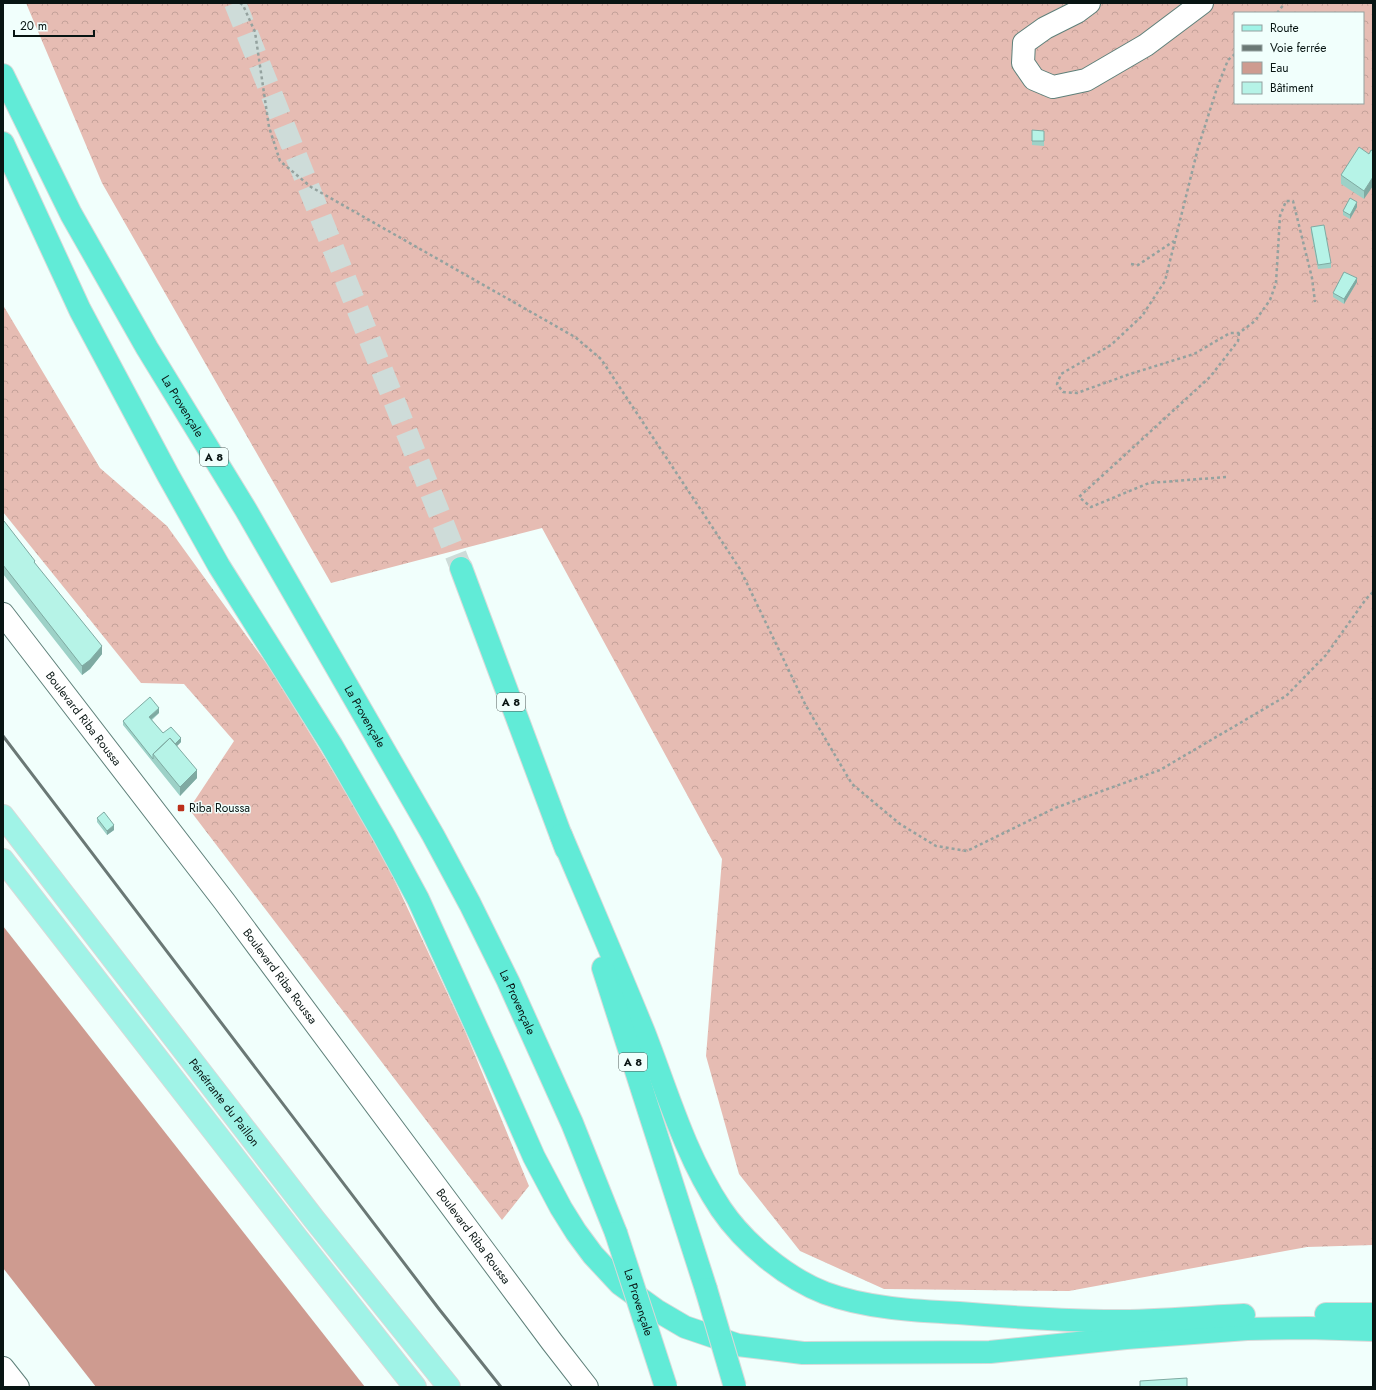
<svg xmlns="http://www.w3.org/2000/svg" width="1376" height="1390" font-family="Jost,sans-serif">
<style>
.forest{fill:url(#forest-crowns);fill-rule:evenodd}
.water{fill:#ce9b90}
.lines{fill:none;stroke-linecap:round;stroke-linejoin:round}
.motorway-tunnel{stroke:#cedcd9;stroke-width:22;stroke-dasharray:22 11;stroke-linecap:butt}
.minor-casing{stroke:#5f807a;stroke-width:24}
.tertiary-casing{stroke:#5f807a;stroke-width:24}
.primary-casing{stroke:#d7dad9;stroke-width:24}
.motorway-casing{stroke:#d7dad9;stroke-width:24}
.path{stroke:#94a29f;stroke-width:2.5;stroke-dasharray:3 3;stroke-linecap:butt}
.minor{stroke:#fff;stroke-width:22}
.tertiary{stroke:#fff;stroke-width:22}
.primary{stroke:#a0f3e7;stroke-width:22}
.motorway{stroke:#61ebd7;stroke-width:22}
.rail{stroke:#6a7875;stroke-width:3}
.motorway-bridge-casing{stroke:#d7dad9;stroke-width:24;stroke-linecap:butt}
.motorway-bridge{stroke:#61ebd7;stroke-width:22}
.wall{fill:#9dd1c7}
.shaded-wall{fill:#7faaa2}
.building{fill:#b6f3e7;stroke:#7faaa2}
.poi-dot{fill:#bc301b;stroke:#f1fffc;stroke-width:1.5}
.labels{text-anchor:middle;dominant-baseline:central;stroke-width:3;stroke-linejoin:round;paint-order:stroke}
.shield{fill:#f1fffc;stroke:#4e5b59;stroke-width:1}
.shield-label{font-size:11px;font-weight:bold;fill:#081513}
.street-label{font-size:12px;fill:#081513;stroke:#f1fffc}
.poi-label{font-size:12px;fill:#081513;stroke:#f1fffc;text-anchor:start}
</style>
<defs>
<pattern id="forest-crowns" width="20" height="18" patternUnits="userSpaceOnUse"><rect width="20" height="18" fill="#e6bcb3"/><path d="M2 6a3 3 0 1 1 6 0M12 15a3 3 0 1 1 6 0" fill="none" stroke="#c4a199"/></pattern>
</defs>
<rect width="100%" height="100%" fill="#f1fffc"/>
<!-- forest -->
<path class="forest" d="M 26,3 L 1373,3 L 1373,1245 L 1307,1247 L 1069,1291 L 884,1289 L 800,1251 L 739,1174 L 706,1056 L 722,859 L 542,528 L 331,583 L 102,183 ZM 1235,13 L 1363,13 L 1363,103 L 1235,103 Z
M 3,305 L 100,468 L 167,526 L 272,671 L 379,847 L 465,1031 L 529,1186 L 502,1220 L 189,809 L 234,741 L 184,684 L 141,683 L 3,512 Z"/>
<!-- water -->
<path class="water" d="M 3,926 L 365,1387 L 96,1387 L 3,1268 Z"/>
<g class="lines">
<!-- motorway-tunnel -->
<path class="motorway-tunnel" d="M 235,3 L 461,568"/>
<!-- minor casing -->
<g class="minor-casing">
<path id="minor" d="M 1089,3 L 1077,12 L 1045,28 L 1024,43 L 1023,63 L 1034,79 L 1053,87 L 1086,80 L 1146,45 L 1202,3"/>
</g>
<!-- tertiary casing -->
<g class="tertiary-casing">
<g id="tertiary">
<path id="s1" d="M 3,614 L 224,901 L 552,1342 L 587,1387"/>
<path d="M 3,1368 L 18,1387"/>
</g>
</g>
<!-- primary casing -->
<g class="primary-casing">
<g id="primary">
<path id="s2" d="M 3,816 L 314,1219 L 449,1387"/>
<path d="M 3,860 L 297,1238 L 415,1387"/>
</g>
</g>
<!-- motorway casing -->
<g class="motorway-casing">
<g id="motorway">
<path id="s3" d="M 3,75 L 71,214 L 147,348 L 246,510 L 433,835 L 470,904 L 508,981 L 572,1123 L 616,1233"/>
<path d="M 3,143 L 80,310 L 168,475 L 219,566 L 332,746 L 384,836 L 418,899 L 493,1064 L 534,1157 L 561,1208 L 576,1232 L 593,1255 L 620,1284 L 656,1310 L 685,1327 L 738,1345 L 803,1353 L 990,1352 L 1126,1338 L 1247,1329 L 1308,1328 L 1373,1330"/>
<path d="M 461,568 L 566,849"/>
<path d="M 561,835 C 589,901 617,966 644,1032 C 667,1091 685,1155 721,1209 C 744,1243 786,1278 825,1293 C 865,1308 916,1311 959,1313 C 1007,1317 1055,1320 1104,1321 C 1150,1322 1197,1317 1244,1315"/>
<path d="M 603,968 L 706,1289"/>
<path d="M 1326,1314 L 1373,1314"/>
</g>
</g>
<!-- path -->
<path class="path" d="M 240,3 L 243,5 L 255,32 L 269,127 L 280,161 L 311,187 L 575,337 L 601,359 L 740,569 L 806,706 L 852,784 L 900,824 L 936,846 L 967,851 L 1055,808 L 1160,770 L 1286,696 L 1326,655 L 1366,599 L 1373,592
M 1277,13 L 1285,3
M 1235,54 L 1228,60 L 1217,88 L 1198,148 L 1165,281 L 1142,316 L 1111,345 L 1061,374 L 1057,384 L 1063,392 L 1077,393 L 1130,374 L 1194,354 L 1230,333 L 1239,333 L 1255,321 L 1270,300 L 1276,283 L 1280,216 L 1286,201 L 1293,201 L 1312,278 L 1315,302
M 1131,264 L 1138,265 L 1174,241
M 1226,477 L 1149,483 L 1091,507 L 1079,497 L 1210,377 L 1238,341 L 1239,333"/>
<!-- minor -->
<use href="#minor" class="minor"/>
<!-- tertiary -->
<use href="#tertiary" class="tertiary"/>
<!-- primary -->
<use href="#primary" class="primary"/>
<!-- motorway -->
<use href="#motorway" class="motorway"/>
<!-- rail -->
<path class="rail" d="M 3,736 L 439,1309 L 501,1387"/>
<!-- motorway-bridge casing -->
<g class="motorway-bridge-casing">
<g id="motorway-bridge">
<path id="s4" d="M 616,1233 L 666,1387"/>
<path d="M 706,1289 L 735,1387"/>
</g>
</g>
<!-- motorway-bridge -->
<use href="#motorway-bridge" class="motorway-bridge"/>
</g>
<!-- wall -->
<path class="wall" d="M 1032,130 L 1044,131 L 1044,146 L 1032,145 Z
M 1369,154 L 1364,199 L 1341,184 L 1341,175 Z
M 1357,207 L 1350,219 L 1343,215 L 1343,211 Z
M 1311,227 L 1331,263 L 1331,268 L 1318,269 L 1311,232 Z
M 1357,282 L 1344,304 L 1333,297 L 1333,293 Z
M 3,522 L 35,563 L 102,654 L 90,669 L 82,675 L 3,574 Z
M 159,713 L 152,720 L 163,733 L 181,742 L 177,746 L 197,778 L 180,796 L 123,725 L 123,721 Z
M 97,818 L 114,830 L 107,835 L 97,822 Z"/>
<!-- shaded-wall -->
<path class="shaded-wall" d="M 1373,177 L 1373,186 L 1364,199 L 1364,191 Z
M 1357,202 L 1357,207 L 1350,219 L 1350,215 Z
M 1357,278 L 1357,282 L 1344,304 L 1344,299 Z
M 102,646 L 102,654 L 90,669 L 82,675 L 82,666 Z
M 159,708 L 159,713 L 149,721 L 149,717 Z
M 181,738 L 181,742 L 173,750 L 173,745 Z
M 197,770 L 197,778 L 180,796 L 180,787 Z
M 114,825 L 114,830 L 107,835 L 107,831 Z"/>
<!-- building -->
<path class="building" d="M 1032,130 L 1044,131 L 1044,141 L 1032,141 Z
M 1359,147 L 1369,154 L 1371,150 L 1373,151 L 1373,177 L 1364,191 L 1341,175 Z
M 1350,198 L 1357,202 L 1350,215 L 1343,211 Z
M 1324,225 L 1331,263 L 1318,265 L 1311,227 Z
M 1344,272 L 1357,278 L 1344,299 L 1333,293 Z
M 4,521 L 35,561 L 34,562 L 102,646 L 90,660 L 82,666 L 3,565 L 3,522 Z
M 150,697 L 159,708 L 149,717 L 163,733 L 171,727 L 181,738 L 175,744 L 170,738 L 153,754 L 153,759 L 123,721 Z
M 170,738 L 197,770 L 180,787 L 153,754 Z
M 104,812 L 114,825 L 107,831 L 97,818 Z
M 1187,1378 L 1187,1387 L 1140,1387 L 1140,1381 Z"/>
<!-- markers -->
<rect class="poi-dot" x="177" y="804" width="8" height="8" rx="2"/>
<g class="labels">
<!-- shield labels -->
<g class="shield">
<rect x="200" y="448" width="28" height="18" rx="3"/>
<rect x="497" y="693" width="28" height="18" rx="3"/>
<rect x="619" y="1053" width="28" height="18" rx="3"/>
</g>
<g class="shield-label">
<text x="214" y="457">A 8</text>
<text x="511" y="702">A 8</text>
<text x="633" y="1062">A 8</text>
</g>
<!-- street labels -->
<g class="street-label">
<text stroke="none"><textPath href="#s3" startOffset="377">La Provençale</textPath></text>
<text stroke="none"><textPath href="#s3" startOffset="737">La Provençale</textPath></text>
<text stroke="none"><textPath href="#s1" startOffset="132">Boulevard Riba Roussa</textPath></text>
<text stroke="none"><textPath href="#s1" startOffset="456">Boulevard Riba Roussa</textPath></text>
<text stroke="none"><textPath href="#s3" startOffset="1061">La Provençale</textPath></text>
<text stroke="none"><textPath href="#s2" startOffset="362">Pénétrante du Paillon</textPath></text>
<text stroke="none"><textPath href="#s1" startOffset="780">Boulevard Riba Roussa</textPath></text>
<text stroke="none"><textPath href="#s4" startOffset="73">La Provençale</textPath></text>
</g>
<!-- poi labels -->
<g class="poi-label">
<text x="189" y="808">Riba Roussa</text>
</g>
</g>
<!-- border -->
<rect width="1376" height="1390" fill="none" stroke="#081513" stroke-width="8"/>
<!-- legend -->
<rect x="1234" y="12" width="130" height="92" fill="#f1fffc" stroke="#94a19f"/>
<rect x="1242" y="25" width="20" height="6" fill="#a0f3e7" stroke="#94a19f"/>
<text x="1270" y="32" font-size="12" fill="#081513">Route</text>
<rect x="1242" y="45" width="20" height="6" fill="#6a7875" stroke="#94a19f"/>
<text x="1270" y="52" font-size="12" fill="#081513">Voie ferrée</text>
<rect x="1242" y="62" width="20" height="12" fill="#ce9b90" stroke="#94a19f"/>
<text x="1270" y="72" font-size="12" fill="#081513">Eau</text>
<rect x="1242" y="82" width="20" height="12" fill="#b6f3e7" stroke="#94a19f"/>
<text x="1270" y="92" font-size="12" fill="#081513">Bâtiment</text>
<!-- scale -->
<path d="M14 30v6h80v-6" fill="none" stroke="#081513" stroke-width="2"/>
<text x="20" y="30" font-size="12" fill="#081513" stroke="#f1fffc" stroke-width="3" paint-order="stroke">20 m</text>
</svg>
